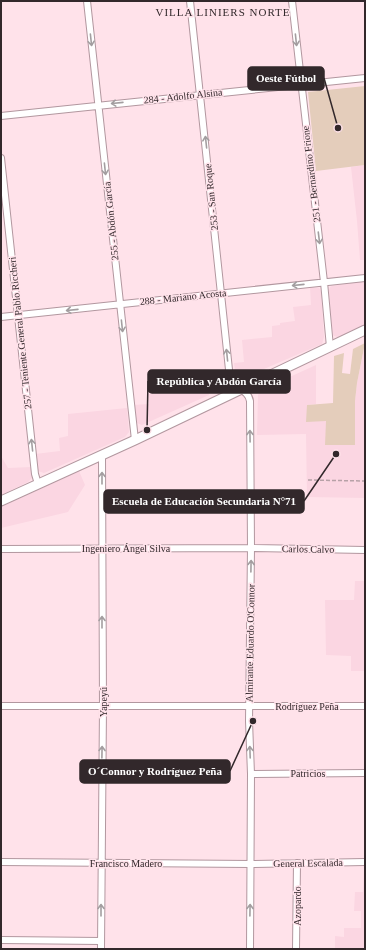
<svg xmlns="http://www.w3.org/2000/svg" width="366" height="950" font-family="Georgia,serif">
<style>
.built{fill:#fbd6e2}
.green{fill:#e4cdbb}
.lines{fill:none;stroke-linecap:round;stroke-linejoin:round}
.minor-casing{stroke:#b2979f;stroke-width:8}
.secondary-casing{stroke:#b2979f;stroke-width:11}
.path{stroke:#b7a1a7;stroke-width:1.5;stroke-dasharray:4 2;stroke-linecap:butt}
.minor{stroke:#fff;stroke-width:6}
.secondary{stroke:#fff;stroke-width:9}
.oneway{stroke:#a39ea0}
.labels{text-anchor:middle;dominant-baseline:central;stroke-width:3;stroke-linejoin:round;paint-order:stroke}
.street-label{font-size:10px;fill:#32282b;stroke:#ffe2ea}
.neighbourhood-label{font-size:11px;letter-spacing:1px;fill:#32282b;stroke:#ffe2ea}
.leader{fill:none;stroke:#32282b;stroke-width:1.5}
.callout-dot{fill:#32282b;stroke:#ffe2ea;stroke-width:1.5}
.callout{fill:#32282b;stroke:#32282b;stroke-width:1.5}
.callout-label{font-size:11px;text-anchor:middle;font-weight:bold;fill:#fff}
</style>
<rect width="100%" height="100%" fill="#ffe2ea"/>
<!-- built -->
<path class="built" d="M 365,165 L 365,260 L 360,260 L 357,221 L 351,167 Z
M 365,281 L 365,325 L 338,337 L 334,336 L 333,335 L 328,294 L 330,287 L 332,286 Z
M 310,287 L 319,288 L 321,291 L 324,337 L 322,344 L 238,380 L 236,379 L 234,363 L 244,362 L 242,340 L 272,337 L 272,326 L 280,325 L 280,323 L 295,321 L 293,307 L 311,305 Z
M 365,344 L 365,498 L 307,497 L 306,434 L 257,435 L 258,395 L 261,390 L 316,365 L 316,404 L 307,405 L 355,445 L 355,401 L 357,383 Z
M 177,373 L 178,380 L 192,379 L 192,375 L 206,373 L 209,395 L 142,425 L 137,423 L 133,405 L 149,404 L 148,394 L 156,393 L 155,386 L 168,384 L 168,375 Z
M 127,408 L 129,432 L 125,437 L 44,473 L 38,471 L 35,454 L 60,451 L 59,438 L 68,436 L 68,414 Z
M 1,456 L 8,468 L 31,467 L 32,478 L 28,482 L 1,495 Z
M 79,471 L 85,485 L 68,512 L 1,528 L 1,507 Z
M 355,581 L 365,581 L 365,671 L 351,671 L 351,656 L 326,655 L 325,600 L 354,600 Z
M 364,869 L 365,869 L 365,949 L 335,949 L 335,936 L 344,937 L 344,928 L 361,928 L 361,911 L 354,911 L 355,892 L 363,892 Z"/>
<!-- green -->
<path class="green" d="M 365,86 L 365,165 L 316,171 L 308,92 Z
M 365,343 L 357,383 L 355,401 L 355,445 L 325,445 L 326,421 L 306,422 L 307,405 L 333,403 L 334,356 L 344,353 L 342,373 L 350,374 L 353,349 Z"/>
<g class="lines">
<!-- minor casing -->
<g class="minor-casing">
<path id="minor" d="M 87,1 L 135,440
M 190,1 L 230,379 C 234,389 248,389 250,401 L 251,548 L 249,721 L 251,774 L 250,949
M 292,1 L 324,282 L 330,347
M 1,116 L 365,78
M 1,158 L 35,474 L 38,484
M 1,317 L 365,278
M 1,549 L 251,548 L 365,550
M 1,706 L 365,706
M 251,774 L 365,773
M 1,862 L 251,864 L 365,862
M 1,940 L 101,941
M 101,949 L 103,706 L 102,456
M 296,949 L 297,863"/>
</g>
<!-- secondary casing -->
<g class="secondary-casing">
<path id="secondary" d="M 1,501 L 135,440 L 365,330"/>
</g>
<!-- path -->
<path class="path" d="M 308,480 L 365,481"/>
<!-- minor -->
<use href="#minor" class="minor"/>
<!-- secondary -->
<use href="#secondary" class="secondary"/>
</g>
<!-- one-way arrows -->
<defs><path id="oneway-shaft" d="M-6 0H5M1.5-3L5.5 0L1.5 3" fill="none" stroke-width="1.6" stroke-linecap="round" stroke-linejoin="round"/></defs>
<g class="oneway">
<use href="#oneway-shaft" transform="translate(91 40) rotate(84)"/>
<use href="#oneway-shaft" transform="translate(296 40) rotate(84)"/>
<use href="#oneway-shaft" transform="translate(117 103) rotate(174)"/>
<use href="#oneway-shaft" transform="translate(206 142) rotate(-96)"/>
<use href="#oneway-shaft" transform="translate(105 169) rotate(84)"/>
<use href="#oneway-shaft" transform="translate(319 238) rotate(83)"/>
<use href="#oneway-shaft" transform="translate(298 285) rotate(174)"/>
<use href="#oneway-shaft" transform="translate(72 310) rotate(174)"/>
<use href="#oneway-shaft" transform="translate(122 326) rotate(84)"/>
<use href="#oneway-shaft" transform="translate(227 355) rotate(-96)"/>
<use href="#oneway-shaft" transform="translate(250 436) rotate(-91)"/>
<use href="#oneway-shaft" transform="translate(32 445) rotate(-96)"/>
<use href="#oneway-shaft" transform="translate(102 478) rotate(-90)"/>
<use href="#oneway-shaft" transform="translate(251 566) rotate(-89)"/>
<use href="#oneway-shaft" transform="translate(102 622) rotate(-90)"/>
<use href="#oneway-shaft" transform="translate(102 752) rotate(-89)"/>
<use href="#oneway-shaft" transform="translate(250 752) rotate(-92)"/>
<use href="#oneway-shaft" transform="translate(101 910) rotate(-90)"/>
<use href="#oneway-shaft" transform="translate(250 910) rotate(-89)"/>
</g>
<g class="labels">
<!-- street labels -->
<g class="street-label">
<text transform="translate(183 96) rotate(-6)">284 - Adolfo Alsina</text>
<text transform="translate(311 174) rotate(-97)">251 - Bernardino Frione</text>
<text transform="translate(211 197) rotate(-96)">253 - San Roque</text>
<text transform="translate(111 221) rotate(-96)">255 - Abdón García</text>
<text transform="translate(183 297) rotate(-6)">288 - Mariano Acosta</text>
<text transform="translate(20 333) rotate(-96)">257 - Teniente General Pablo Riccheri</text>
<text x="126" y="548">Ingeniero Ángel Silva</text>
<text transform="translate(308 549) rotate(1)">Carlos Calvo</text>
<text transform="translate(250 643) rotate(-89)">Almirante Eduardo O'Connor</text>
<text transform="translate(103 702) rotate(-90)">Yapeyú</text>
<text x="307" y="706">Rodríguez Peña</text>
<text x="308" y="773">Patricios</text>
<text x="126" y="863">Francisco Madero</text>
<text transform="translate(308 863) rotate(-1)">General Escalada</text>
<text transform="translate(297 906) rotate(-90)">Azopardo</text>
</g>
<!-- neighbourhood labels -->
<g class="neighbourhood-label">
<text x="223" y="12">VILLA LINIERS NORTE</text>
</g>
</g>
<!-- callouts -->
<path class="leader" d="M338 128L324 78M147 430L148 381M336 454L304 501M253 721L230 771"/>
<g class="callout-dot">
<circle cx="338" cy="128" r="4"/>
<circle cx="147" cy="430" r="4"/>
<circle cx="336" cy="454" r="4"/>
<circle cx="253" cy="721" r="4"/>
</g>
<g class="callout">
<rect x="248" y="67" width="76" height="23" rx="4"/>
<rect x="148" y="370" width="142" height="23" rx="4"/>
<rect x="104" y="490" width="200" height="23" rx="4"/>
<rect x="80" y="760" width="150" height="23" rx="4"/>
</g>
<g class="callout-label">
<text x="286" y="82">Oeste Fútbol</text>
<text x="219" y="385">República y Abdón García</text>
<text x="204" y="505">Escuela de Educación Secundaria N°71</text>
<text x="155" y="775">O´Connor y Rodríguez Peña</text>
</g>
<!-- border -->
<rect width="366" height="950" fill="none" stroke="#32282b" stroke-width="4"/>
</svg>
